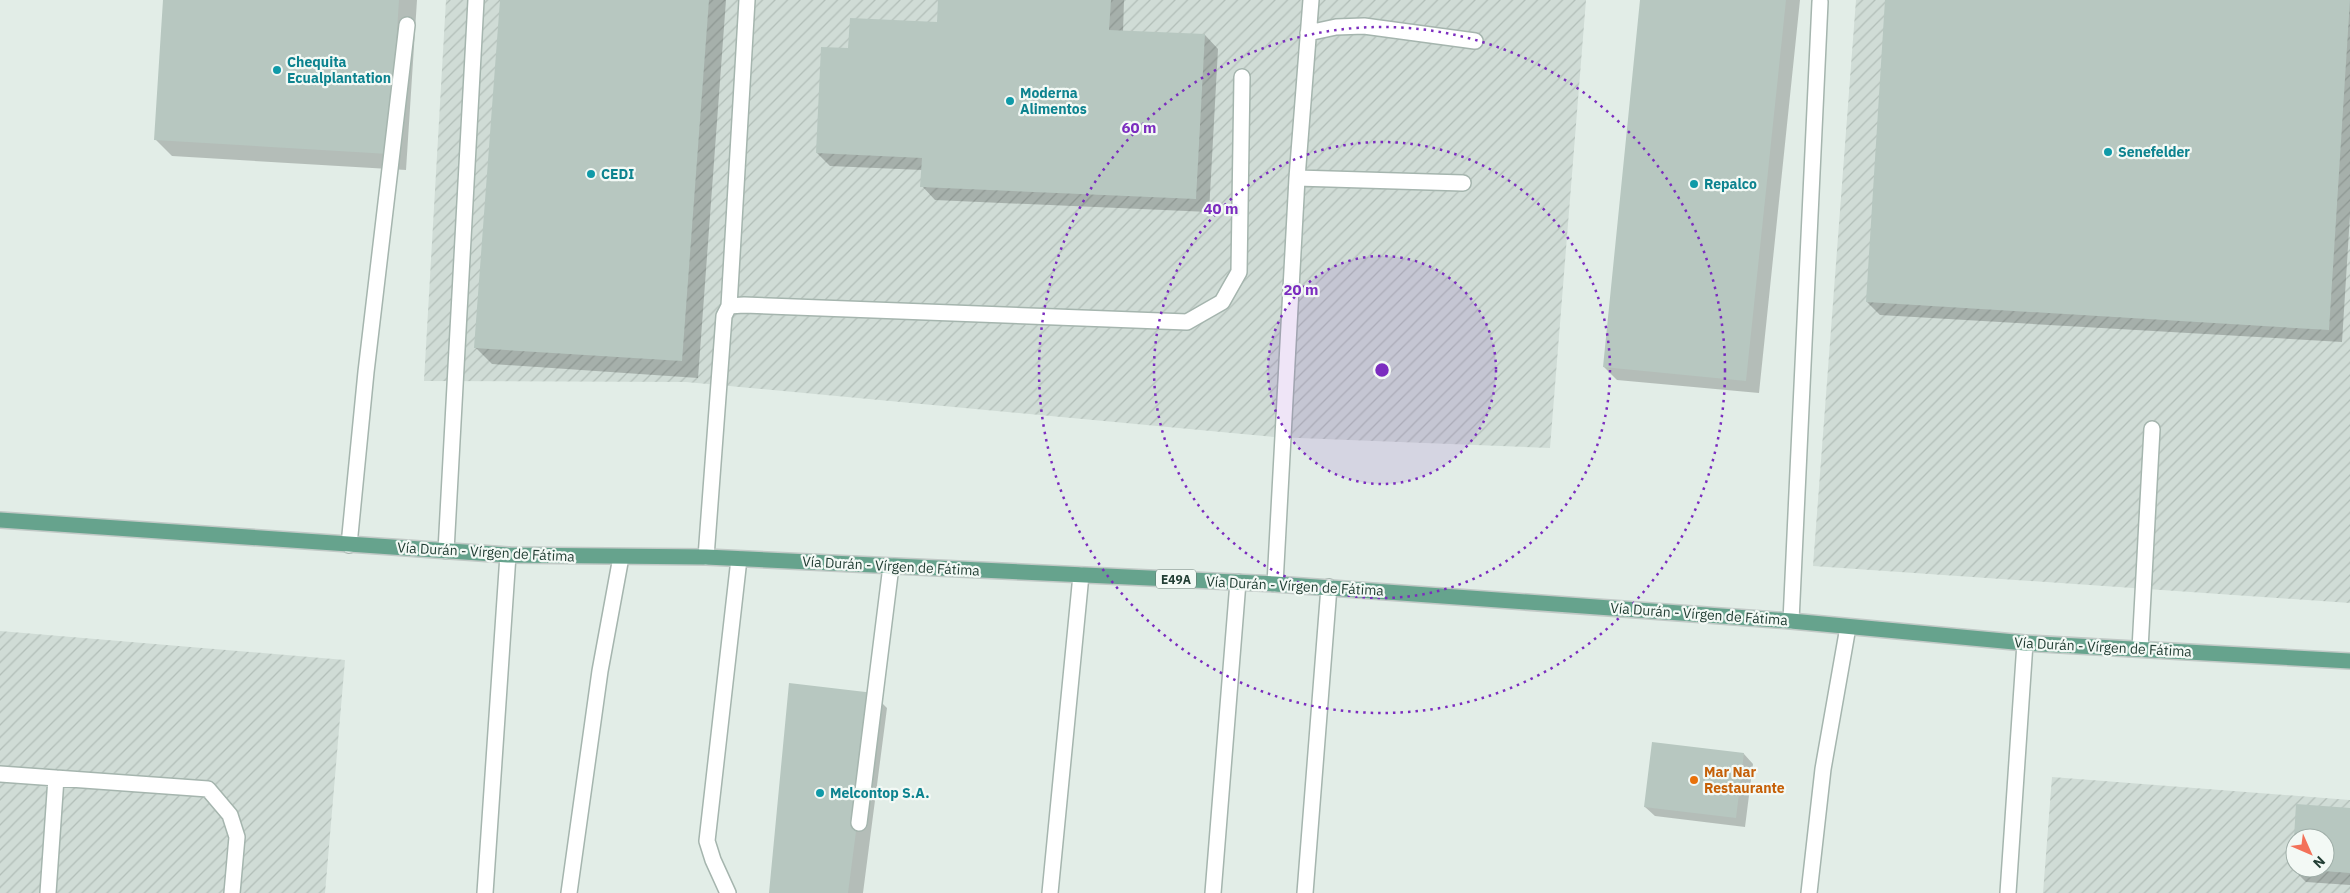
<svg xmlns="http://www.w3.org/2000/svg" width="2350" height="893" font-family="'IBM Plex Sans',sans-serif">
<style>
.industrial{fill:url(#industrial-furrows);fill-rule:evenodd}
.shadow{fill:#0003;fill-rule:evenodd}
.building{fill:#b7c7c0}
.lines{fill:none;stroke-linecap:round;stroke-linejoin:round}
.minor-casing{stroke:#a5b5ae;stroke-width:18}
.major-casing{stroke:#c1c9c6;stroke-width:18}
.minor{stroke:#fff;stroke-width:15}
.major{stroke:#66a38d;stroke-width:15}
.ring{fill:none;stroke:#7b2cbf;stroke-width:2.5;stroke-dasharray:2.5 5}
.culture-dot{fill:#0f9aa8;stroke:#f3f9f5;stroke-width:2}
.food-dot{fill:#e8710a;stroke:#f3f9f5;stroke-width:2}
.labels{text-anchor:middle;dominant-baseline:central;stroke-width:4.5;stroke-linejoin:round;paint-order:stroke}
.shield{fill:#f3f9f5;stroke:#61766e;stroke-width:1}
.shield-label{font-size:12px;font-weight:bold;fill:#223e34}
.culture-label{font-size:14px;font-weight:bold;fill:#0d838f;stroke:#f3f9f5;text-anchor:start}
.street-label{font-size:14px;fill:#223e34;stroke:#f3f9f5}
.food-label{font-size:14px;font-weight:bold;fill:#c56008;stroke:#f3f9f5;text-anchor:start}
.centre{fill:#7b2cbf;stroke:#f3f9f5;stroke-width:2.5}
.ring-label{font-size:15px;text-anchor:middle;font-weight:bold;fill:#7b2cbf;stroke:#f3f9f5;stroke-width:4.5;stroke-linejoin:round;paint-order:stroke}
</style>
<defs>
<pattern id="industrial-furrows" width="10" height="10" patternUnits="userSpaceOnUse" patternTransform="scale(1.25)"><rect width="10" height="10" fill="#d0dcd6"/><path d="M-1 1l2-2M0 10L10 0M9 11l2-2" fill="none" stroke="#b2beb8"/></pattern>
</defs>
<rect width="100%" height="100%" fill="#e2ede7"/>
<!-- industrial -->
<path class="industrial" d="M 446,0 L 1586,0 L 1550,448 L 1274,437 L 686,382 L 424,381 Z
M 1856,0 L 2350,0 L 2350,603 L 1813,566 Z
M 0,631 L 345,660 L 325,893 L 0,893 Z
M 2052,777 L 2350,800 L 2350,893 L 2043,893 ZM 2295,838 L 2325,838 L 2325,868 L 2295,868 Z"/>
<!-- shadow -->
<path class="shadow" d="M 164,0 L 417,0 L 406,170 L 172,156 L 155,139 Z
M 501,0 L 726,0 L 698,378 L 492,364 L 475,347 Z
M 939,0 L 1124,0 L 1123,32 L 1205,35 L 1218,49 L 1209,212 L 935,200 L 922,186 L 922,170 L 830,166 L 817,153 L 849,50 L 938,23 Z
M 1641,0 L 1800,0 L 1759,393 L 1617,380 L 1604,367 Z
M 1887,0 L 2350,0 L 2350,215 L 2342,342 L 1880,315 L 1867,302 Z
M 873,694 L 887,708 L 863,893 L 770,893 Z
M 1744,754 L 1753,764 L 1745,827 L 1655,816 L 1645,807 Z
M 2297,806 L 2350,809 L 2350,885 L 2306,882 L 2293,869 ZM 2295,838 L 2325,838 L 2325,868 L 2295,868 Z"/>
<!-- building -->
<path class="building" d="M 163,0 L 399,0 L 389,154 L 154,140 Z
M 500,0 L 709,0 L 682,361 L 474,348 Z
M 938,0 L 1111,0 L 1109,30 L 1205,34 L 1196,199 L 920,187 L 922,158 L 816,153 L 821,47 L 848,48 L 850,18 L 937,22 Z
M 1640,0 L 1786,0 L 1746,381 L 1603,367 Z
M 1885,0 L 2350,0 L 2329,330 L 1866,302 Z
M 789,683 L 874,693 L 848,893 L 769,893 Z
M 1652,742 L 1744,753 L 1736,818 L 1644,807 Z
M 2296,804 L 2350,808 L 2350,873 L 2296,869 L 2325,868 L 2325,838 L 2294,838 Z
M 2294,839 L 2295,840 L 2295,869 L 2292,869 Z"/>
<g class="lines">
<!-- minor casing -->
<g class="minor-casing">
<path id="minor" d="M 1308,33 L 1336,27 L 1364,26 L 1475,41
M 1297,178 L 1463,183
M 729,306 L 744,305 L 1187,322 L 1222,302 L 1239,272 L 1242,77
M 349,545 L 366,372 L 407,25
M 446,551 L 476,0
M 706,557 L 724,316 L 729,306 L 747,0
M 1275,584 L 1297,178 L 1311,0
M 1791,621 L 1820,2
M 2140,649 L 2152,429
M 0,774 L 208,789 L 230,815 L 237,837 L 232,893
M 859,823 L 891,566
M 48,893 L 56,778
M 485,893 L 508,555
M 569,893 L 600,671 L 621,557
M 728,893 L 713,860 L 707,841 L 739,559
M 1050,893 L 1081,575
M 1213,893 L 1238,582
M 1305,893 L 1329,587
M 1809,893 L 1823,769 L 1848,627
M 2008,893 L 2025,643"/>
</g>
<!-- major casing -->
<g class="major-casing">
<path id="major" d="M 0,520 L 508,555 L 706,557 L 1275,584 L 1791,621 L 2025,643 L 2350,661"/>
</g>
<!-- minor -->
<use href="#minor" class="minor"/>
<!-- major -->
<use href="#major" class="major"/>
</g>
<!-- distance rings -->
<circle cx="1382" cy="370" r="114" fill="#7b2cbf" fill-opacity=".12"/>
<g class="ring">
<circle cx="1382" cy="370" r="114"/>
<circle cx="1382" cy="370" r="228"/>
<circle cx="1382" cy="370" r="343"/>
</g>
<!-- markers -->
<g class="culture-dot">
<circle cx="277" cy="70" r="5"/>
<circle cx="1010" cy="101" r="5"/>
<circle cx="2108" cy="152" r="5"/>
<circle cx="591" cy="174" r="5"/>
<circle cx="1694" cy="184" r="5"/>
<circle cx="820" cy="793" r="5"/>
</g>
<circle class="food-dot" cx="1694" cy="780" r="5"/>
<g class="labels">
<!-- shield labels -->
<rect class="shield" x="1156" y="569.5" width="40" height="19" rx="4"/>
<g class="shield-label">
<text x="1176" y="579">E49A</text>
</g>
<!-- culture labels -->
<g class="culture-label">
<text x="287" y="62">Chequita<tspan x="287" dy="16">Ecualplantation</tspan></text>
<text x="1020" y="93">Moderna<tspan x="1020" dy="16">Alimentos</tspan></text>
<text x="2118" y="152">Senefelder</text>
<text x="601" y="174">CEDI</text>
<text x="1704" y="184">Repalco</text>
<text x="830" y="793">Melcontop S.A.</text>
</g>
<!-- street labels -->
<g class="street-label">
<text transform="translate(486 552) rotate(3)">Vía Durán - Vírgen de Fátima</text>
<text transform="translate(891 566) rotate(3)">Vía Durán - Vírgen de Fátima</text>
<text transform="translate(1295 586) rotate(3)">Vía Durán - Vírgen de Fátima</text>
<text transform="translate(1699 614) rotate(4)">Vía Durán - Vírgen de Fátima</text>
<text transform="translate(2103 647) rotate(3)">Vía Durán - Vírgen de Fátima</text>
</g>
<!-- food labels -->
<g class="food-label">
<text x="1704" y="772">Mar Nar<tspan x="1704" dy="16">Restaurante</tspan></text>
</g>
</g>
<circle cx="1382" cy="370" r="8" class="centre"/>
<g class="ring-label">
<text x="1139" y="133">60 m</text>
<text x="1221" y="214">40 m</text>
<text x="1301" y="295">20 m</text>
</g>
<!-- north arrow -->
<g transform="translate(2310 853) rotate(135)"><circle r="24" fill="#f3f9f5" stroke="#9faea8"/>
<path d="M0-4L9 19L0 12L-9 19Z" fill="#f37159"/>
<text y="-8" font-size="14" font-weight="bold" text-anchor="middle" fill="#223e34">N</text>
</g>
</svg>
